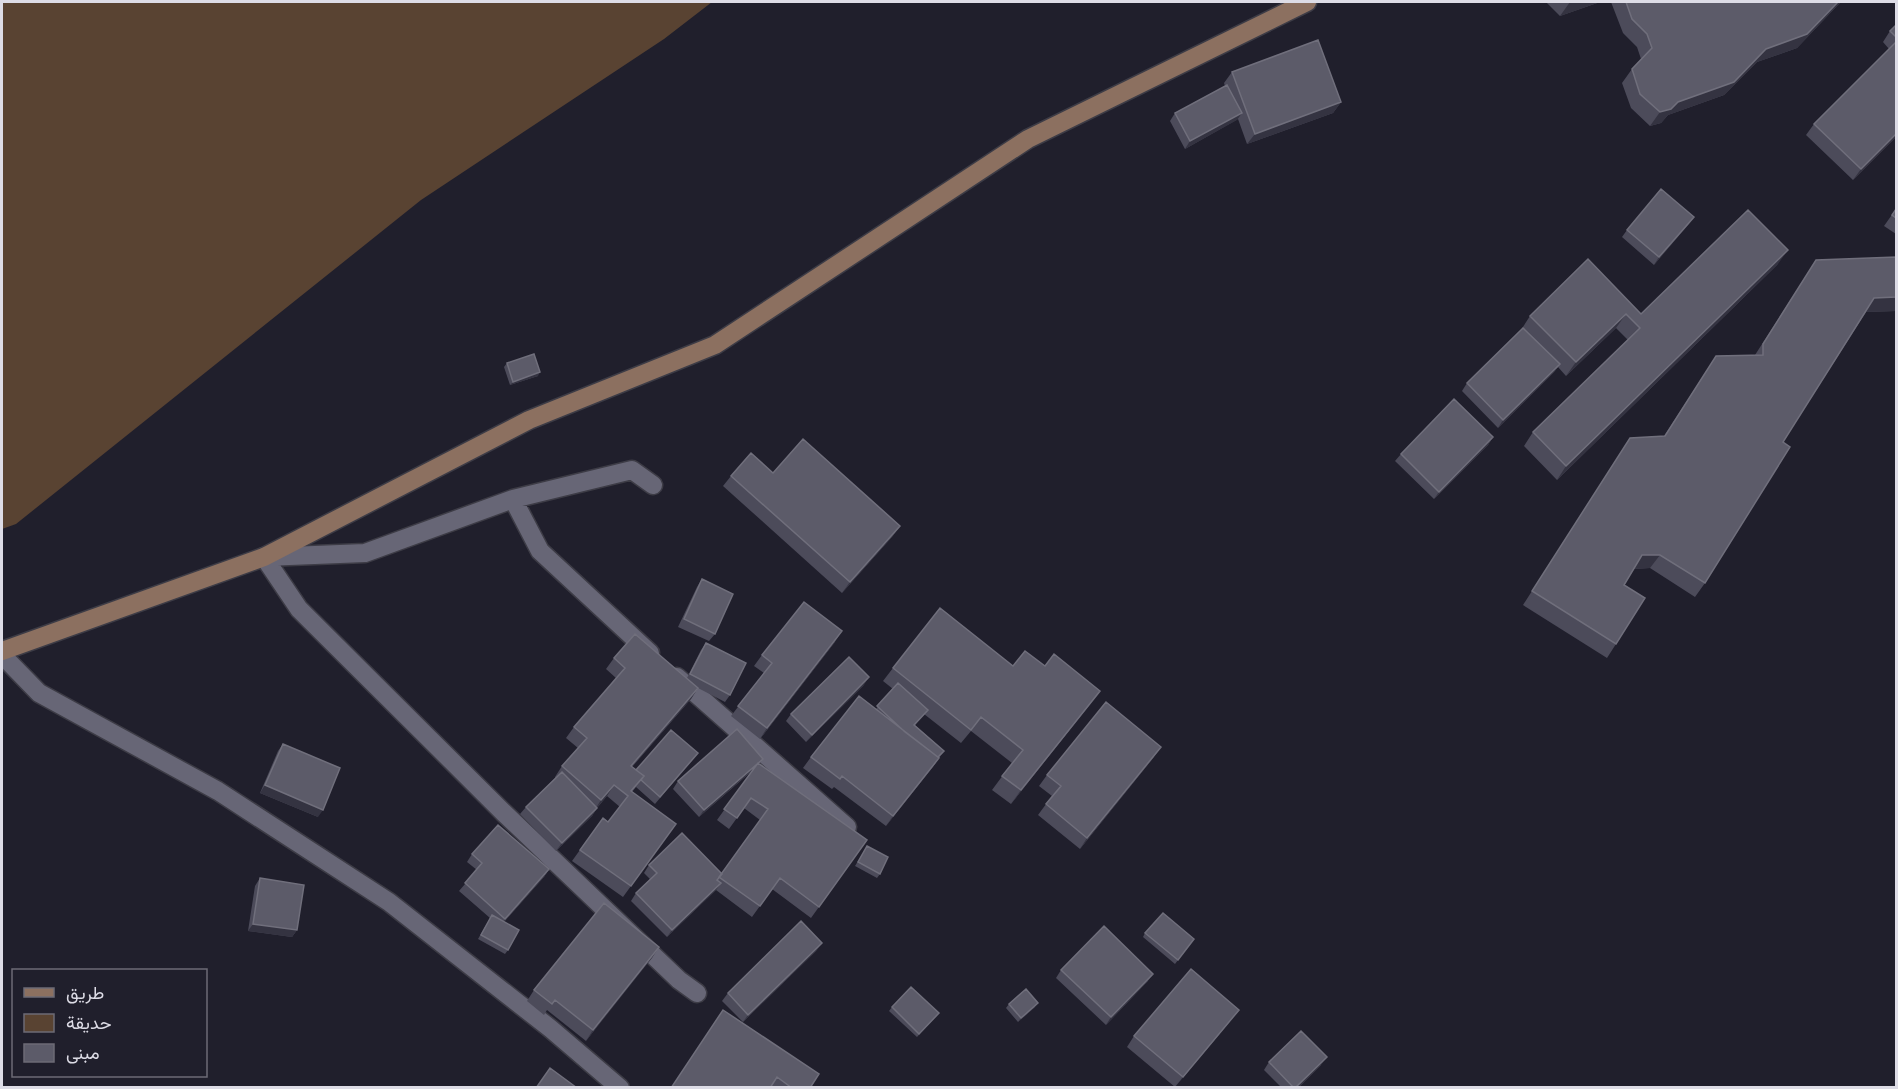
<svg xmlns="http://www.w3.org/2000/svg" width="1898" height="1089" font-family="Raleway,Vazirmatn,sans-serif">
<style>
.green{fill:#594332}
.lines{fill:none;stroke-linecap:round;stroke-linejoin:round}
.street-casing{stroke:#3d3c46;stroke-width:21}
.secondary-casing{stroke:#3d3c46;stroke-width:21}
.street{stroke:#676676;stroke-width:18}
.secondary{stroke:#8c7060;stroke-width:18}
.wall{fill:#4c4b5a}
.shaded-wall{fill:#343341}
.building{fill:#5c5b69;stroke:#706f7c;stroke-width:1.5}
</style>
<rect width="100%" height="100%" fill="#201f2c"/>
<!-- green -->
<path class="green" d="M 2,2 L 712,2 L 664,39 L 421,200 L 16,524 L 2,529 Z"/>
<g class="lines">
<!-- street casing -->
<g class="street-casing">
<path id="street" d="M 513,499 L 540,551 L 650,653
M 264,557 L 299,609 L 504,813 L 679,980 L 697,993
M 264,557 L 365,553 L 513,499 L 632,470 L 653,485
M 2,655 L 39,693 L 218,791 L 389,902 L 551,1029 L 620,1088
M 677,677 L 847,827"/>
</g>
<!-- secondary casing -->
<g class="secondary-casing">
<path id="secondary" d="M 2,651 L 264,557 L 529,420 L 715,345 L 1028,139 L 1307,2"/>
</g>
<!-- street -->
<use href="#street" class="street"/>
<!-- secondary -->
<use href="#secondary" class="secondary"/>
</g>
<!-- wall -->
<path class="wall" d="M 1546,2 L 1600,2 L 1560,16 Z
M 1611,2 L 1841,2 L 1837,6 L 1797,48 L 1757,62 L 1724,95 L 1668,115 L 1661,123 L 1650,126 L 1631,108 L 1622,83 L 1632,69 L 1641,59 L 1637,47 L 1623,33 Z
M 1896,25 L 1896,137 L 1853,180 L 1806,135 L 1814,124 L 1889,49 L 1883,42 L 1890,31 Z
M 1232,72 L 1341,102 L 1333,113 L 1247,144 L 1238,119 L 1185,149 L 1170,121 L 1175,113 L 1225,86 L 1224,83 Z
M 1896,209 L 1896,234 L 1884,226 Z
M 1694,217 L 1654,265 L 1622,237 L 1627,230 Z
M 1816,260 L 1896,311 L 1866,312 L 1783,442 L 1705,583 L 1695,597 L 1650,568 L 1634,569 L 1624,585 L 1616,644 L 1607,658 L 1523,605 L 1630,438 L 1664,436 L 1716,356 L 1755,355 Z
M 1778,264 L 1557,480 L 1524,446 L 1533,432 L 1628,340 L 1616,328 L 1566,376 L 1558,367 L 1554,372 L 1498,428 L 1462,391 L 1467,383 L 1521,330 L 1530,316 L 1641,314 Z
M 507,363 L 538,376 L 510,385 L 504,367 Z
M 1493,437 L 1488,445 L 1434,499 L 1395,461 L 1401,454 Z
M 773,473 L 900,526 L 892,537 L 842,593 L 723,486 L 731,476 Z
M 702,579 L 715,634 L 709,641 L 678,627 L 697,587 Z
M 835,642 L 760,739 L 731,716 L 764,673 L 754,666 L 762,655 Z
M 706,643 L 730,695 L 725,702 L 698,688 L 691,699 L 632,767 L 636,770 L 698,753 L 692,760 L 655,804 L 636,787 L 632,792 L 676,824 L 623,897 L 572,861 L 603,818 L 608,822 L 620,807 L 607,796 L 597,808 L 592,816 L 556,851 L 520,814 L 526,807 L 555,778 L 555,777 L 562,766 L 578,748 L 566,738 L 574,727 L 616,678 L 606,669 L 614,658 L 687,678 L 701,650 Z
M 1045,666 L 1100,691 L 1090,704 L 1011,804 L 992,790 L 1012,763 L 971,731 L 961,743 L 924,714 L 915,725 L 944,751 L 932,768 L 886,826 L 834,787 L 832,789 L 803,768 L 811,757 L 876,709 L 893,689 L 883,681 L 893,668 Z
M 864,685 L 806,742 L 786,721 L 791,714 Z
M 283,744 L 318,817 L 260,793 L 278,751 Z
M 1154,757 L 1080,849 L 1038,815 L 1052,796 L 1039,786 L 1047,775 Z
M 759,764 L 867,840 L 811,918 L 772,889 L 752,917 L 716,890 L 667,937 L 631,901 L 636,893 L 650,879 L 644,873 L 649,865 L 722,874 L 760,820 L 744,808 L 729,829 L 717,820 L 752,771 L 699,817 L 673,789 L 678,781 Z
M 867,846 L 880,874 L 877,878 L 855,866 Z
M 472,854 L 549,869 L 544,877 L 504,922 L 508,950 L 505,954 L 478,939 L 490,918 L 459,891 L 477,870 L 467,862 Z
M 260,878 L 297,930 L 292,937 L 248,931 L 255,886 Z
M 1145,933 L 1194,939 L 1175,964 L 1143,937 Z
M 659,947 L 586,1041 L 547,1010 L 544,1015 L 527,1001 L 534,990 Z
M 817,950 L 743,1022 L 722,1001 L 728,993 Z
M 1061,970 L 1148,981 L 1106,1025 L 1056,978 Z
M 1009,1004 L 1035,1007 L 1018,1022 L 1006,1008 Z
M 892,1007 L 939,1013 L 917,1037 L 889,1011 Z
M 723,1010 L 810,1088 L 671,1088 Z
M 1231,1020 L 1175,1087 L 1127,1047 L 1134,1036 Z
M 1269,1062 L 1321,1065 L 1298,1088 L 1282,1088 L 1264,1070 Z"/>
<!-- shaded-wall -->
<path class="shaded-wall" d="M 1570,2 L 1600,2 L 1560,16 Z
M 1838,2 L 1841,2 L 1837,6 L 1797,48 L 1757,62 L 1724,95 L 1668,115 L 1661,123 L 1650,126 L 1660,112 L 1766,49 Z
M 1341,102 L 1333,113 L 1247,144 L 1255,134 Z
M 1242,113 L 1237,120 L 1185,149 L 1190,141 Z
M 1896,134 L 1896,137 L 1853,180 L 1861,169 Z
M 1694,217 L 1689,224 L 1654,265 L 1659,257 Z
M 1788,250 L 1778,264 L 1557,480 L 1566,466 Z
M 1896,297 L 1896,311 L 1865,312 L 1874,298 Z
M 1626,314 L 1616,328 L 1566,376 L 1576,362 Z
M 1560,364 L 1554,372 L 1498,428 L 1503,420 Z
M 540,372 L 538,376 L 510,385 L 513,382 Z
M 1493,437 L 1488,445 L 1434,499 L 1439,492 Z
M 900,526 L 892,537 L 842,593 L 850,582 Z
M 1642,555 L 1660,555 L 1650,568 L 1633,569 Z
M 842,631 L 835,642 L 760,739 L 767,728 Z
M 869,677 L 864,685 L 806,742 L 812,735 Z
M 698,688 L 691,699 L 623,776 L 631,766 Z
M 1100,691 L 1090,704 L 1011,804 L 1021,790 Z
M 1161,747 L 1154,757 L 1080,849 L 1087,838 Z
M 944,751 L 932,768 L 886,826 L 893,816 Z
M 763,759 L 757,766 L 699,817 L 704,810 Z
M 265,785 L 323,810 L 318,817 L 260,793 Z
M 614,785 L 607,796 L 594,811 L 601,800 Z
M 597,808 L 592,816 L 556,851 L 562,843 Z
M 549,869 L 544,877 L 500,926 L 505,919 Z
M 721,883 L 716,890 L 667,937 L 672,930 Z
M 253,924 L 297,930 L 292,937 L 248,931 Z
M 822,943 L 817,950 L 743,1022 L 748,1015 Z
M 659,947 L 652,958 L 586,1041 L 593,1030 Z
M 1153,974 L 1148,981 L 1106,1025 L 1111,1017 Z
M 1038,1003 L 1035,1007 L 1018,1022 L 1021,1018 Z
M 1239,1010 L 1231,1020 L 1175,1087 L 1183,1077 Z
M 1327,1057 L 1321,1065 L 1298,1088 L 1295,1088 Z"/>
<!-- building -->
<path class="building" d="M 1626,2 L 1838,2 L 1807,34 L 1766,49 L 1734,82 L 1678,102 L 1671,109 L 1660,112 L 1640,94 L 1632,69 L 1652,48 L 1647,34 L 1632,19 Z
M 1896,25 L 1896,37 L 1890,31 Z
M 1318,40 L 1341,102 L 1255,134 L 1232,72 Z
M 1896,42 L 1896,134 L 1861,169 L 1814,124 Z
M 1227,85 L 1242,113 L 1190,141 L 1175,113 Z
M 1661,189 L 1694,217 L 1659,257 L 1627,230 Z
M 1896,209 L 1896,218 L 1892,215 Z
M 1748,210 L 1788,250 L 1566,466 L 1533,432 L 1640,328 L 1626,314 L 1576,362 L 1530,316 L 1588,259 L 1641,314 Z
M 1896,257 L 1896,297 L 1874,298 L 1783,442 L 1790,447 L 1705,583 L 1660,555 L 1642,555 L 1624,585 L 1645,598 L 1616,644 L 1532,591 L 1630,438 L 1665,436 L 1716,356 L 1763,355 L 1763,344 L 1816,260 Z
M 1523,328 L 1560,364 L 1503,420 L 1467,383 Z
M 534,354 L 540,372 L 513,382 L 507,363 Z
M 1454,399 L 1493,437 L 1439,492 L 1401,454 Z
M 803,439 L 900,526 L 850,582 L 731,476 L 751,453 L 773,473 Z
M 702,579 L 733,594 L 715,634 L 684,619 Z
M 804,602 L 842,631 L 767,728 L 738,706 L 772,663 L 762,655 Z
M 940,608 L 1013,666 L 1025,651 L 1045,666 L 1054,654 L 1100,691 L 1021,790 L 1002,776 L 1023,750 L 981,717 L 971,730 L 893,668 Z
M 635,634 L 698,688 L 631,766 L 644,776 L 631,791 L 676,824 L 631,886 L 580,850 L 603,818 L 608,822 L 628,796 L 614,785 L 601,800 L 562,766 L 587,738 L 574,727 L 625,668 L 614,658 Z
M 706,643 L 746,663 L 730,695 L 690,674 Z
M 849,657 L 869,677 L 812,735 L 791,714 Z
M 898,683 L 928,710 L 914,725 L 944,751 L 938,757 L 905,732 L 877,706 Z
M 859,696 L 939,758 L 893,816 L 842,776 L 840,779 L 811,757 Z
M 1106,702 L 1161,747 L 1087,838 L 1046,804 L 1061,786 L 1047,775 Z
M 737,729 L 763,759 L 704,810 L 678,781 Z
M 671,730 L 698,753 L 660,797 L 641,780 L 644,776 L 636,770 Z
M 283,744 L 340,768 L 323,810 L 265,785 Z
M 758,763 L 867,840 L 819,907 L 780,878 L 760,906 L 719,877 L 768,809 L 751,798 L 737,818 L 724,809 Z
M 562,772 L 597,808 L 562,843 L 526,807 Z
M 498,825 L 549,869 L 505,919 L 465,883 L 482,863 L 472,854 Z
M 682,833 L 722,874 L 717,880 L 721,883 L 672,930 L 636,893 L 657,873 L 649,865 Z
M 867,846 L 888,857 L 880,874 L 858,862 Z
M 260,878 L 304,885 L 297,930 L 253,924 Z
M 604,903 L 659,947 L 593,1030 L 555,1000 L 552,1004 L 534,990 Z
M 1163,913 L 1194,939 L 1178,960 L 1145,933 Z
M 492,915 L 519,930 L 508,950 L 481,935 Z
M 801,921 L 822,943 L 748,1015 L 728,993 Z
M 1104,926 L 1153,974 L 1111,1017 L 1061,970 Z
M 1191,969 L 1239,1010 L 1183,1077 L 1134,1036 Z
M 911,987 L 939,1013 L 919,1034 L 892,1007 Z
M 1026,989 L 1038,1003 L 1021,1018 L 1009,1004 Z
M 723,1010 L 819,1074 L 810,1088 L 792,1088 L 777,1077 L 770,1088 L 671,1088 Z
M 1301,1031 L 1327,1057 L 1295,1088 L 1294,1088 L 1269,1062 Z
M 550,1068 L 577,1088 L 536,1088 Z"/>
<!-- border -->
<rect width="1898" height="1089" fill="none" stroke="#dddce6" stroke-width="6"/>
<!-- legend -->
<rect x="12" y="969" width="195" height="108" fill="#201f2c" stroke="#6c6b76" stroke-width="1.5"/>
<rect x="24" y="988" width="30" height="9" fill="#8c7060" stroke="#6c6b76" stroke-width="1.5"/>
<text x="66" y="999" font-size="18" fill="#dddce6">طريق</text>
<rect x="24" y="1014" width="30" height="18" fill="#594332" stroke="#6c6b76" stroke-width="1.5"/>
<text x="66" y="1029" font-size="18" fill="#dddce6">حديقة</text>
<rect x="24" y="1044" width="30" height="18" fill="#5c5b69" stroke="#6c6b76" stroke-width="1.5"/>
<text x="66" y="1059" font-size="18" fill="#dddce6">مبنى</text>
</svg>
